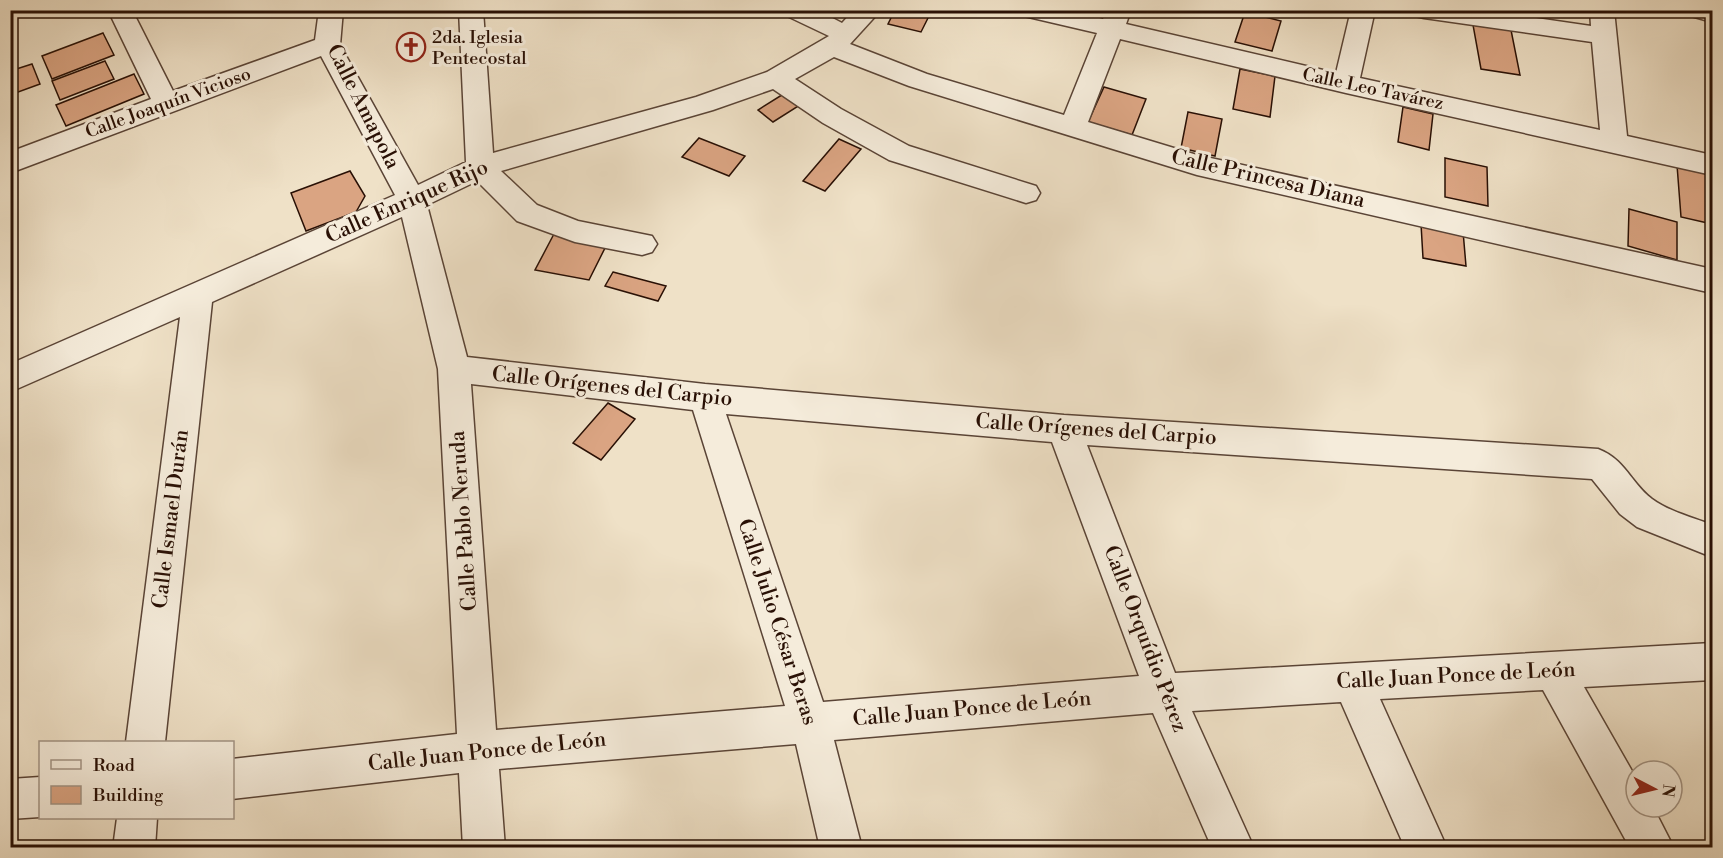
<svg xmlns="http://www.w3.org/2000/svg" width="1723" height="858" font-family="'Libre Bodoni',serif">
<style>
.building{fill:#daa482;stroke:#291005;stroke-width:1.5}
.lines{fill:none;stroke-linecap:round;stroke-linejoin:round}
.minor-casing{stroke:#5a4436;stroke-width:3}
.minor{fill:#f5ecdb;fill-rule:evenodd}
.labels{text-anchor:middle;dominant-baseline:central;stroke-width:6;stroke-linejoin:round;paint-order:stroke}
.far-poi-label{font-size:18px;fill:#291005;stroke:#f5ecdb;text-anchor:start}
.far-street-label{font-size:18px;fill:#291005;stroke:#f5ecdb}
.street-label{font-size:21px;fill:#291005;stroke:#f5ecdb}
</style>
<rect width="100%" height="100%" fill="#efe1c7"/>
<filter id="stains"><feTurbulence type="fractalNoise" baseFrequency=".00333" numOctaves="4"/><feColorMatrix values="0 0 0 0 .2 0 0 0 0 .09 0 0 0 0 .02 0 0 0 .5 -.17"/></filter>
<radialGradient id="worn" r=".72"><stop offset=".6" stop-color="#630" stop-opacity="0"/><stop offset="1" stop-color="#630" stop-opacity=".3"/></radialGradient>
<!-- building -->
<path class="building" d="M 895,10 L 932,10 L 921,32 L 888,24 Z
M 1245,12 L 1281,21 L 1272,51 L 1235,42 Z
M 1473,25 L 1511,30 L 1520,75 L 1481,69 Z
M 103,33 L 114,55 L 52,79 L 42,56 Z
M 105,61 L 114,79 L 60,100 L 52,81 Z
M 32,64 L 40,84 L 10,95 L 10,71 Z
M 1240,69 L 1275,76 L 1270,117 L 1233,109 Z
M 134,74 L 144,94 L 66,126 L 56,105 Z
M 1104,87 L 1146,99 L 1132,135 L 1088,122 Z
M 785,93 L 800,105 L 773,122 L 758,110 Z
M 1403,107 L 1433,114 L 1429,150 L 1398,142 Z
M 1188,112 L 1222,119 L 1215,156 L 1181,148 Z
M 699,138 L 745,156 L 729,176 L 682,157 Z
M 839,139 L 861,149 L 825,191 L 803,181 Z
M 1445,158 L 1487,167 L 1488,206 L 1445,197 Z
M 1677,165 L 1712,173 L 1712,224 L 1681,217 Z
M 350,171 L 365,196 L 356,212 L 306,231 L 291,193 Z
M 1629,209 L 1677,222 L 1677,260 L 1628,246 Z
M 1421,224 L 1463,231 L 1466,266 L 1423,258 Z
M 555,232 L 608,242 L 589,280 L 535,270 Z
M 613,272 L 666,286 L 658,301 L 605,286 Z
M 608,403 L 635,419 L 601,460 L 573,443 Z"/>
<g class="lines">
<!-- minor casing -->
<g class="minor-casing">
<path id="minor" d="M 108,10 L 132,10 L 173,91 L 315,40 L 319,10 L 343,10 L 340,45 L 418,185 L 466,162 L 459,10 L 483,10 L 493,153 L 696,97 L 767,72 L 829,36 L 787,16 L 784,10 L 817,10 L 842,23 L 854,10 L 881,10 L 850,44 L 927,74 L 1064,115 L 1097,33 L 1024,16 L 1021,10 L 1069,10 L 1103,19 L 1107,10 L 1131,10 L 1126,24 L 1336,73 L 1351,10 L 1375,10 L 1360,78 L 1600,130 L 1592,42 L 1424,18 L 1415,16 L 1412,10 L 1482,10 L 1591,26 L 1590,10 L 1614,10 L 1627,136 L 1712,155 L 1712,175 L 1346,93 L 1120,39 L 1088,122 L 1197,155 L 1712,269 L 1712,293 L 1197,175 L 909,86 L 834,57 L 795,79 L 841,109 L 909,146 L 1036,186 L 1040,193 L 1036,200 L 1026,203 L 889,160 L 823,123 L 773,89 L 713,110 L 501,171 L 537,205 L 578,221 L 652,236 L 657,244 L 652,252 L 642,255 L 575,242 L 517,221 L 477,181 L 427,205 L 467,357 L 705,384 L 1064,415 L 1598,449 C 1626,460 1630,482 1652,499 C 1670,512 1692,517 1712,525 L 1712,557 L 1637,527 L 1620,514 L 1592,479 L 1087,445 L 1175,673 L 1712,643 L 1712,680 L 1584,687 L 1636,778 L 1636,807 L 1653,807 L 1674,848 L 1630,848 L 1543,690 L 1380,699 L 1447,848 L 1405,848 L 1341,702 L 1192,711 L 1254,848 L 1212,848 L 1153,713 L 834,740 L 862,848 L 820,848 L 796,744 L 499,769 L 505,848 L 463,848 L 459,773 L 232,799 L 232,759 L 457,734 L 438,369 L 402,217 L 212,302 L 165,742 L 126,742 L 180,317 L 10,392 L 10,364 L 395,195 L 321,56 L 10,173 L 10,152 L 151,99 ZM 471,384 L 693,410 L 785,706 L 496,730 ZM 726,414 L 1052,442 L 1139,676 L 823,702 Z
M 1688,10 L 1712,10 L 1712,22 L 1691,16 Z
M 40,777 L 40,817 L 10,819 L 10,779 Z
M 117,818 L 157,818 L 155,848 L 113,848 Z"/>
</g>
<!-- minor -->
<use href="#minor" class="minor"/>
</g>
<!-- icons -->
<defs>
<g id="church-ring" transform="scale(1.5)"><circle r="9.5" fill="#f5ecdb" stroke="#8f2418" stroke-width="1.5"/><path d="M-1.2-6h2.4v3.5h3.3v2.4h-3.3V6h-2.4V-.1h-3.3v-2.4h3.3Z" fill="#8f2418"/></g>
</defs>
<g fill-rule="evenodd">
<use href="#church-ring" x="411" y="47"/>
</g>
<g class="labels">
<!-- far-poi labels -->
<g class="far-poi-label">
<text x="432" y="37">2da. Iglesia<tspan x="432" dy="21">Pentecostal</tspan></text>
</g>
<!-- far-street labels -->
<g class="far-street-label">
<text transform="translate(1373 89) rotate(12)">Calle Leo Tavárez</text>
<text transform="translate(168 103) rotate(-20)">Calle Joaquín Vicioso</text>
</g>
<!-- street labels -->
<g class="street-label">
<text transform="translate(363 107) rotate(63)">Calle Amapola</text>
<text transform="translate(1268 179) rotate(13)">Calle Princesa Diana</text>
<text transform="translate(407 202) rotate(-24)">Calle Enrique Rijo</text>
<text transform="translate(612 387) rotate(6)">Calle Orígenes del Carpio</text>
<text transform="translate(1096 430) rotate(4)">Calle Orígenes del Carpio</text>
<text transform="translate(171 519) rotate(-83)">Calle Ismael Durán</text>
<text transform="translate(464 521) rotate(-94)">Calle Pablo Neruda</text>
<text transform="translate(777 622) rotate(72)">Calle Julio César Beras</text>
<text transform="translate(1145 639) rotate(69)">Calle Orquídio Pérez</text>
<text transform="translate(1456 676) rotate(-3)">Calle Juan Ponce de León</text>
<text transform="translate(972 709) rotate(-5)">Calle Juan Ponce de León</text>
<text transform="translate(487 752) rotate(-6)">Calle Juan Ponce de León</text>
</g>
</g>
<!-- margin -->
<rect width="1723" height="858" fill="none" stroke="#efe1c7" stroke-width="36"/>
<rect x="12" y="12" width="1699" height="834" fill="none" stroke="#291005" stroke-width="3"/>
<rect x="18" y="18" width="1687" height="822" fill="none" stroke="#291005" stroke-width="1.5"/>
<!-- legend -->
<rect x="39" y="741" width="195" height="78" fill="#f5ecdb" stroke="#a39485" stroke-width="1.5"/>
<rect x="51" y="760" width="30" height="9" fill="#f5ecdb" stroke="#a39485" stroke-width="1.5"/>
<text x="93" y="771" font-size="18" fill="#291005">Road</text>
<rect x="51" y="786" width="30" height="18" fill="#daa482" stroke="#a39485" stroke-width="1.5"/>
<text x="93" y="801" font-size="18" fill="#291005">Building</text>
<!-- north arrow -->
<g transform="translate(1654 789) rotate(97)"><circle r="28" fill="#f5ecdb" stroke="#a39485" stroke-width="1.5"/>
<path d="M0-4.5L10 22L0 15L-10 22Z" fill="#8f2418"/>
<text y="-9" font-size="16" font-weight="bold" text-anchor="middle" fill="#291005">N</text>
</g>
<rect width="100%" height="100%" filter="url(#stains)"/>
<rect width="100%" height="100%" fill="url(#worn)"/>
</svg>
